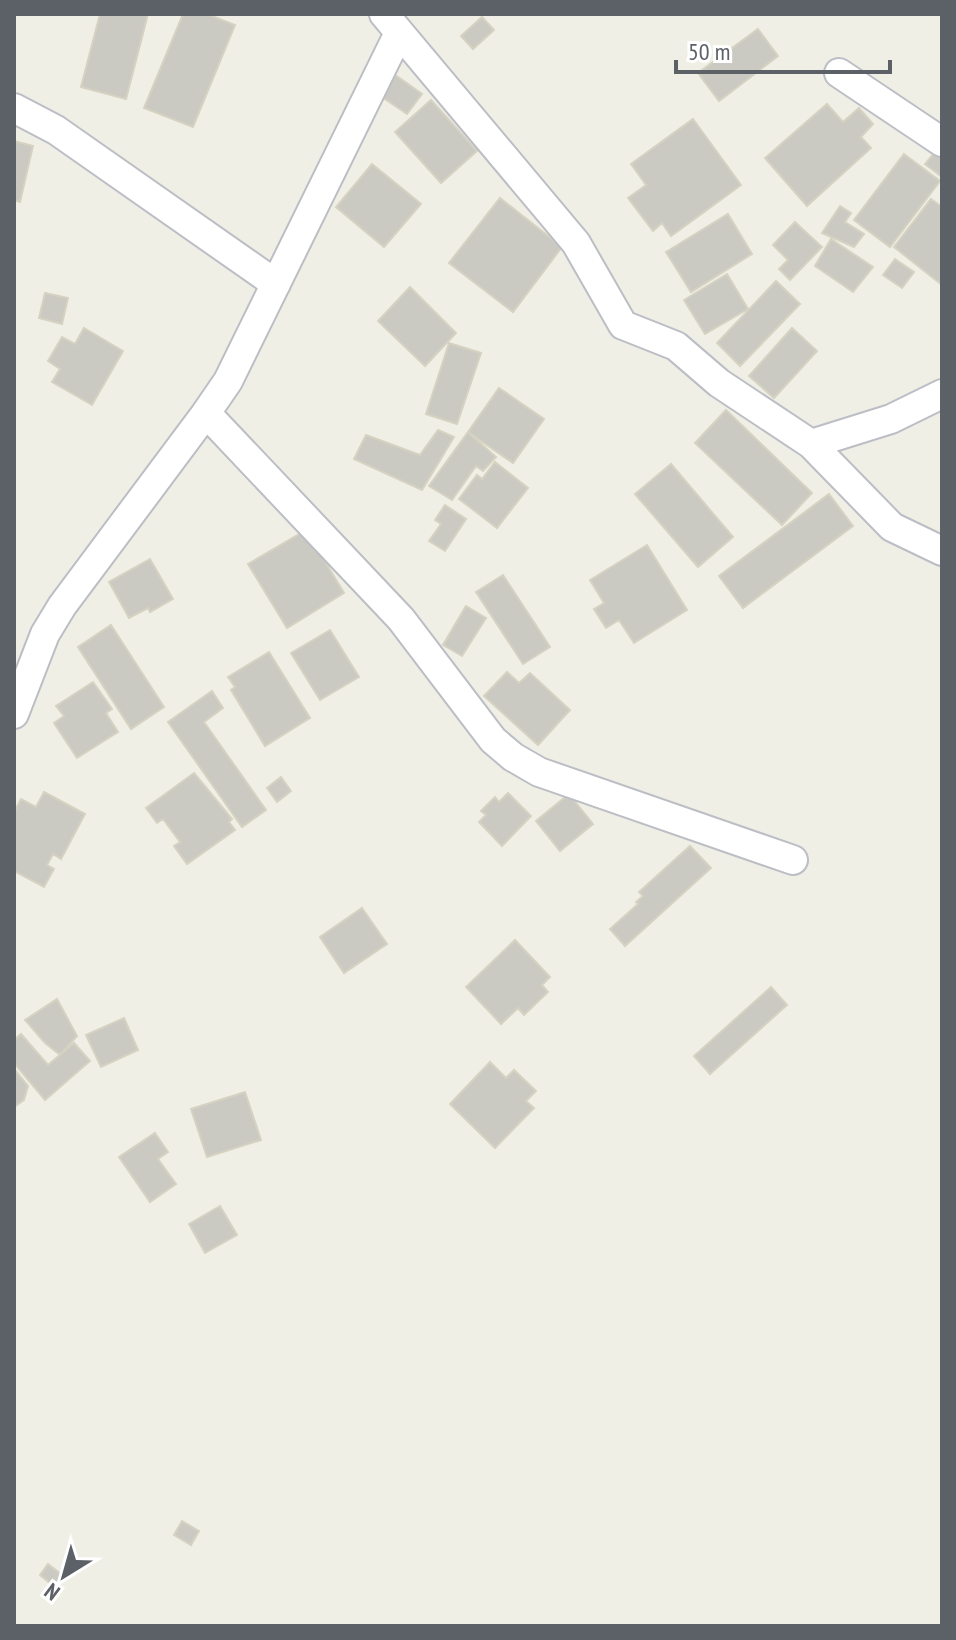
<svg xmlns="http://www.w3.org/2000/svg" width="956" height="1640" font-family="'PT Sans Narrow',sans-serif">
<style>
.building{fill:#cbcac2;stroke:#d6d2c2;stroke-width:2}
.lines{fill:none;stroke-linecap:round;stroke-linejoin:round}
.minor-casing{stroke:#bcbec5;stroke-width:32}
.minor{stroke:#fff;stroke-width:28}
</style>
<rect width="100%" height="100%" fill="#f0efe5"/>
<!-- building -->
<path class="building" d="M 100,14 L 148,14 L 126,99 L 81,87 Z
M 183,14 L 207,14 L 235,25 L 193,127 L 144,108 Z
M 482,17 L 494,30 L 473,49 L 461,36 Z
M 758,29 L 778,56 L 719,101 L 698,73 Z
M 394,74 L 422,94 L 407,114 L 379,95 Z
M 431,100 L 477,151 L 441,183 L 395,132 Z
M 827,104 L 843,122 L 859,108 L 873,124 L 861,137 L 871,148 L 807,206 L 765,158 Z
M 693,119 L 741,185 L 671,236 L 662,223 L 653,231 L 628,198 L 646,185 L 631,164 Z
M 14,141 L 33,146 L 20,202 L 14,200 Z
M 939,147 L 942,149 L 942,177 L 925,164 Z
M 904,154 L 940,181 L 890,247 L 854,220 Z
M 372,164 L 421,204 L 384,247 L 336,207 Z
M 500,198 L 562,247 L 513,312 L 449,263 Z
M 931,199 L 942,207 L 942,285 L 894,247 Z
M 840,206 L 851,213 L 845,222 L 864,234 L 854,247 L 822,233 Z
M 728,214 L 752,254 L 691,292 L 666,252 Z
M 795,222 L 822,247 L 790,280 L 779,269 L 788,260 L 773,245 Z
M 831,239 L 873,267 L 853,292 L 815,266 Z
M 895,259 L 914,272 L 902,288 L 883,275 Z
M 727,274 L 748,309 L 705,334 L 684,300 Z
M 776,281 L 800,304 L 740,366 L 717,343 Z
M 410,287 L 456,333 L 425,366 L 378,321 Z
M 45,293 L 68,298 L 62,324 L 39,318 Z
M 84,328 L 123,351 L 92,405 L 52,382 L 60,369 L 48,361 L 62,337 L 75,344 Z
M 792,328 L 817,351 L 774,398 L 749,376 Z
M 449,343 L 481,353 L 457,424 L 426,414 Z
M 499,388 L 544,419 L 513,463 L 468,432 Z
M 726,410 L 812,493 L 782,525 L 695,443 Z
M 438,430 L 454,437 L 422,490 L 354,459 L 366,435 L 420,455 Z
M 468,432 L 496,457 L 483,471 L 476,466 L 452,500 L 429,486 Z
M 495,462 L 528,488 L 497,528 L 459,499 L 477,475 L 482,479 Z
M 671,464 L 733,537 L 698,567 L 635,494 Z
M 829,494 L 853,526 L 743,608 L 719,576 Z
M 445,505 L 466,519 L 445,551 L 429,541 L 441,524 L 435,520 Z
M 306,530 L 344,593 L 287,628 L 248,564 Z
M 647,545 L 687,610 L 634,643 L 619,620 L 606,628 L 594,609 L 604,603 L 590,580 Z
M 150,559 L 173,599 L 150,612 L 148,608 L 129,618 L 109,582 Z
M 503,575 L 550,647 L 523,664 L 476,592 Z
M 466,606 L 486,618 L 462,656 L 443,645 Z
M 111,625 L 164,707 L 131,729 L 78,647 Z
M 330,630 L 359,677 L 320,700 L 291,653 Z
M 269,652 L 310,718 L 265,746 L 231,690 L 235,687 L 228,677 Z
M 507,672 L 519,683 L 530,673 L 570,710 L 538,745 L 484,696 Z
M 93,682 L 112,709 L 106,713 L 118,732 L 77,758 L 54,723 L 64,716 L 56,706 Z
M 212,691 L 223,708 L 204,722 L 266,810 L 242,827 L 168,722 Z
M 194,773 L 232,819 L 229,822 L 235,830 L 187,864 L 174,846 L 180,842 L 163,819 L 157,823 L 146,808 Z
M 281,777 L 291,791 L 277,802 L 267,788 Z
M 44,792 L 85,814 L 61,859 L 53,854 L 47,865 L 54,869 L 44,887 L 14,871 L 14,812 L 21,799 L 36,807 Z
M 508,793 L 531,816 L 502,846 L 479,822 L 486,815 L 481,811 L 495,797 L 499,802 Z
M 569,794 L 593,824 L 560,851 L 536,821 Z
M 690,846 L 711,868 L 625,946 L 610,929 L 638,904 L 636,902 L 643,896 L 639,892 Z
M 362,908 L 387,944 L 344,973 L 320,937 Z
M 515,940 L 550,977 L 542,985 L 548,992 L 524,1015 L 518,1008 L 501,1024 L 466,987 Z
M 771,987 L 787,1005 L 710,1074 L 694,1056 Z
M 57,999 L 77,1036 L 60,1055 L 45,1043 L 25,1020 Z
M 124,1018 L 138,1050 L 101,1067 L 86,1035 Z
M 21,1034 L 48,1065 L 74,1043 L 90,1061 L 45,1100 L 14,1063 L 14,1040 Z
M 490,1062 L 506,1078 L 514,1070 L 536,1091 L 526,1101 L 534,1108 L 495,1148 L 450,1104 Z
M 14,1069 L 28,1086 L 24,1100 L 14,1107 Z
M 245,1092 L 261,1140 L 207,1157 L 191,1109 Z
M 155,1133 L 168,1152 L 158,1159 L 176,1184 L 150,1202 L 119,1157 Z
M 220,1206 L 237,1235 L 205,1253 L 189,1224 Z
M 182,1521 L 199,1531 L 191,1545 L 174,1535 Z
M 48,1564 L 65,1577 L 56,1588 L 40,1575 Z"/>
<g class="lines">
<!-- minor casing -->
<g class="minor-casing">
<path id="minor" d="M 384,14 L 576,243 L 623,325 L 676,346 L 719,383 L 811,444 L 892,527 L 942,551
M 839,73 L 942,142
M 14,108 L 56,130 L 276,284
M 206,413 L 401,619 L 493,740 L 513,757 L 539,772 L 793,860
M 811,444 L 891,419 L 942,394
M 14,714 L 45,634 L 62,606 L 206,413 L 228,381 L 399,33"/>
</g>
<!-- minor -->
<use href="#minor" class="minor"/>
</g>
<!-- border -->
<rect width="956" height="1640" fill="none" stroke="#5c6067" stroke-width="32"/>
<!-- north arrow -->
<g transform="translate(64 1576) rotate(217)" stroke="#ffffff" stroke-width="6" paint-order="stroke">
<path d="M0-6L14 30L0 20L-14 30Z" fill="#5c6067"/>
<text y="-12" font-size="22" font-weight="bold" text-anchor="middle" fill="#5c6067">N</text>
</g>
<!-- scale -->
<path d="M676 60v12h214v-12" fill="none" stroke="#5c6067" stroke-width="4"/>
<text x="688" y="60" font-size="24" fill="#5c6067" stroke="#ffffff" stroke-width="6" paint-order="stroke">50 m</text>
</svg>
